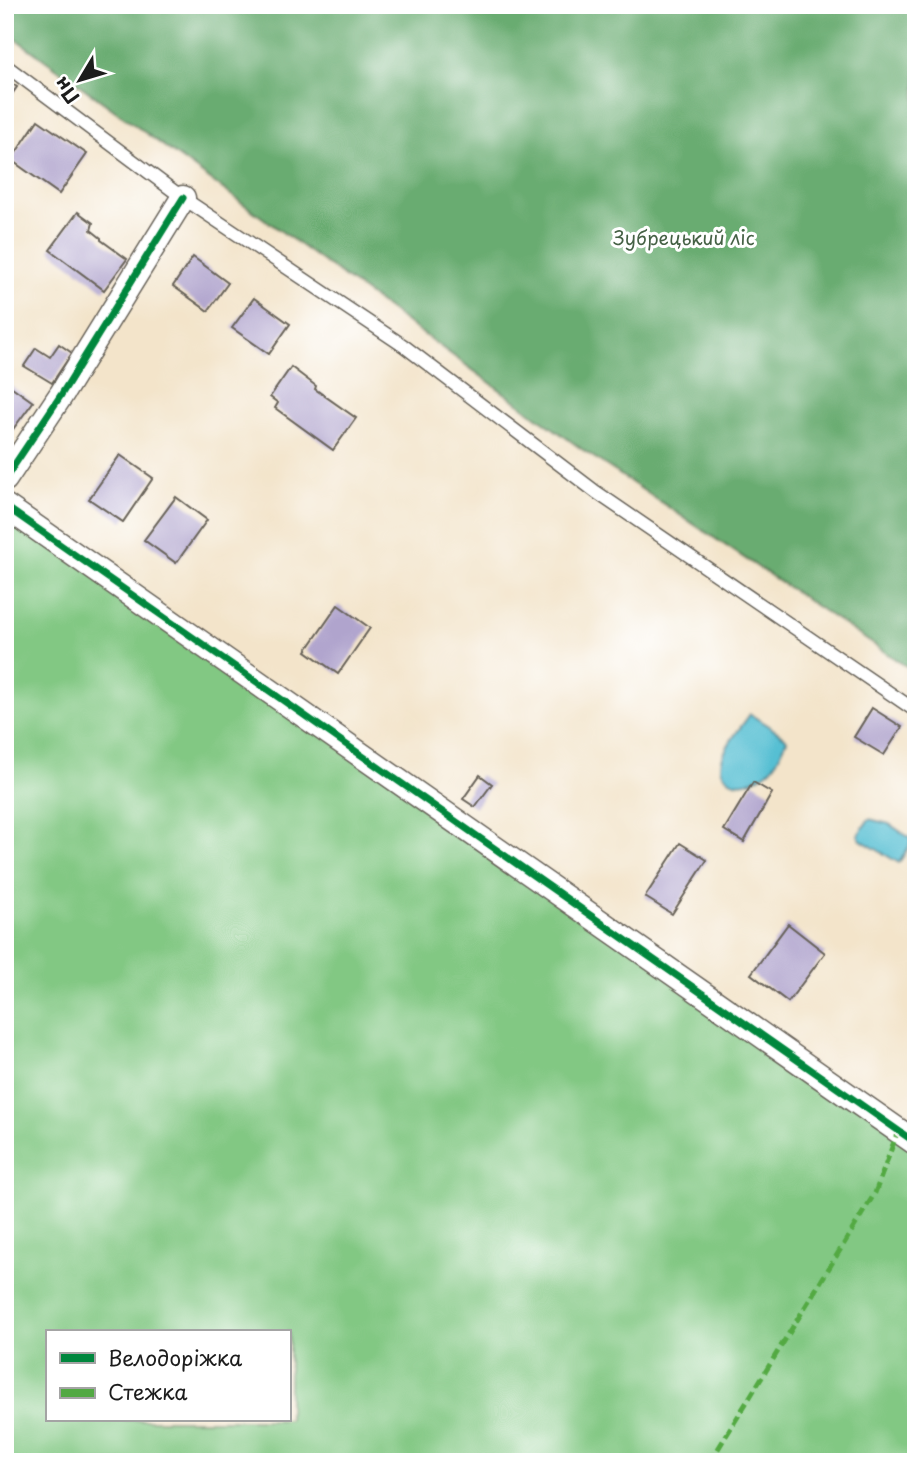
<svg xmlns="http://www.w3.org/2000/svg" width="921" height="1467" font-family="'Playpen Sans',sans-serif">
<style>
.green{fill:#82c883;stroke:#4f7250;stroke-width:2;fill-rule:evenodd}
.forest{fill:#69ac71;stroke:#426446;stroke-width:2}
.water{fill:#56bfd3;stroke:#396e78;stroke-width:2}
.building{fill:#b0a4cd}
.lines{fill:none;stroke-linecap:round;stroke-linejoin:round}
.lane-casing{stroke:#676259;stroke-width:15}
.street-casing{stroke:#676259;stroke-width:27}
.lane{stroke:#fff;stroke-width:12}
.street{stroke:#fff;stroke-width:24}
.quiet{stroke:#52a943;stroke-width:5;stroke-dasharray:10 5;stroke-linecap:butt}
.cycleway-casing{stroke:#fff;stroke-width:11}
.cycleway{stroke:#00873e;stroke-width:7}
.labels{text-anchor:middle;dominant-baseline:central;stroke-width:6;stroke-linejoin:round;paint-order:stroke}
.park-label{font-size:19px;fill:#456145;stroke:#fff}
</style>
<rect width="100%" height="100%" fill="#fff"/>
<filter id="ink" filterUnits="userSpaceOnUse"><feTurbulence type="fractalNoise" baseFrequency=".0143" numOctaves="2"/><feDisplacementMap in="SourceGraphic" scale="14" xChannelSelector="R" yChannelSelector="G"/><feConvolveMatrix kernelMatrix="1 2 1 2 8 2 1 2 1" color-interpolation-filters="sRGB"/></filter>
<filter id="wash" filterUnits="userSpaceOnUse"><feTurbulence type="fractalNoise" baseFrequency=".00686" numOctaves="4" result="noise"/><feDisplacementMap in="SourceGraphic" scale="28" xChannelSelector="R" yChannelSelector="G"/><feGaussianBlur stdDeviation="1.57" result="paint"/><feColorMatrix in="noise" values="0 0 0 0 0 0 0 0 0 0 0 0 0 0 0 0 0 1.4 0 .05"/><feComposite in="paint" operator="in"/></filter>
<g filter="url(#wash)">
<rect width="100%" height="100%" fill="#f3e4ca"/>
<!-- green -->
<path class="green" d="M 5,506 L 916,1143 L 916,1462 L 5,1462 ZM 47,1332 L 289,1332 L 289,1420 L 47,1420 Z"/>
<!-- forest -->
<path class="forest" d="M 5,5 L 916,5 L 916,673 L 583,450 L 5,31 Z"/>
<!-- water -->
<path class="water" d="M 750,714 L 785,737 L 787,740 C 783,748 779,758 774,765 C 766,776 742,788 730,780 C 726,777 721,773 721,767 C 721,749 741,728 750,714 Z
M 869,819 L 889,824 L 910,838 L 910,845 L 899,863 L 861,840 L 858,835 Z"/>
<g id="blocks">
<!-- building -->
<path class="building" d="M 5,79 L 17,87 L 5,104 Z
M 38,120 L 87,154 L 59,194 L 11,160 Z
M 78,212 L 93,223 L 91,230 L 101,238 L 101,240 L 127,259 L 104,290 L 50,250 Z
M 193,257 L 228,283 L 208,311 L 173,286 Z
M 254,298 L 290,324 L 269,354 L 232,328 Z
M 59,344 L 72,353 L 52,383 L 24,366 L 36,348 L 50,357 Z
M 291,367 L 316,386 L 315,389 L 356,418 L 333,450 L 275,408 L 278,403 L 270,397 Z
M 5,382 L 33,402 L 5,440 Z
M 120,455 L 153,478 L 123,522 L 89,499 Z
M 176,497 L 207,520 L 176,563 L 144,540 Z
M 338,605 L 370,628 L 338,674 L 306,651 Z
M 872,708 L 902,727 L 884,755 L 854,737 Z
M 480,775 L 492,784 L 475,807 L 463,799 Z
M 753,782 L 772,793 L 744,842 L 724,830 Z
M 680,843 L 707,860 L 672,914 L 645,897 Z
M 788,924 L 825,953 L 788,1002 L 751,974 Z"/>
</g>
</g>
<g filter="url(#ink)">
<use href="#blocks" fill-opacity="0" stroke="#676259" stroke-width="2"/>
<g class="lines">
<!-- lane casing -->
<g class="lane-casing">
<path id="lane" d="M 5,65 L 183,198 L 404,346 L 596,492 L 916,711"/>
</g>
<!-- street casing -->
<g class="street-casing">
<path id="street" d="M 5,479 L 61,395 L 183,198
M 5,506 L 916,1143"/>
</g>
<!-- lane -->
<use href="#lane" class="lane"/>
<!-- street -->
<use href="#street" class="street"/>
<!-- quiet -->
<path class="quiet" d="M 710,1462 L 875,1193 L 898,1131"/>
<!-- cycleway casing -->
<g class="cycleway-casing">
<path id="cycleway" d="M 5,479 L 61,395 L 183,198
M 5,506 L 916,1143"/>
</g>
<!-- cycleway -->
<use href="#cycleway" class="cycleway"/>
</g>
</g>
<g class="labels">
<!-- park labels -->
<g class="park-label">
<text x="684" y="237">Зубрецький ліс</text>
</g>
</g>
<!-- margin -->
<rect width="921" height="1467" fill="none" stroke="#fff" stroke-width="28"/>
<!-- legend -->
<rect x="46" y="1330" width="245" height="91" fill="#ffffff" stroke="#a4a4a4" stroke-width="2"/>
<rect x="60" y="1353" width="35" height="10" fill="#00873e" stroke="#a4a4a4" stroke-width="2"/>
<text x="108" y="1366" font-size="21" fill="#1c1c1c">Велодоріжка</text>
<rect x="60" y="1388" width="35" height="10" fill="#52a943" stroke="#a4a4a4" stroke-width="2"/>
<text x="108" y="1400" font-size="21" fill="#1c1c1c">Стежка</text>
<!-- north arrow -->
<g transform="translate(80 80) rotate(232)" stroke="#ffffff" stroke-width="5" paint-order="stroke">
<path d="M0-5L12 26L0 18L-12 26Z" fill="#1c1c1c"/>
<text y="-10" font-size="19" font-weight="bold" text-anchor="middle" fill="#1c1c1c">Пн</text>
</g>
</svg>
